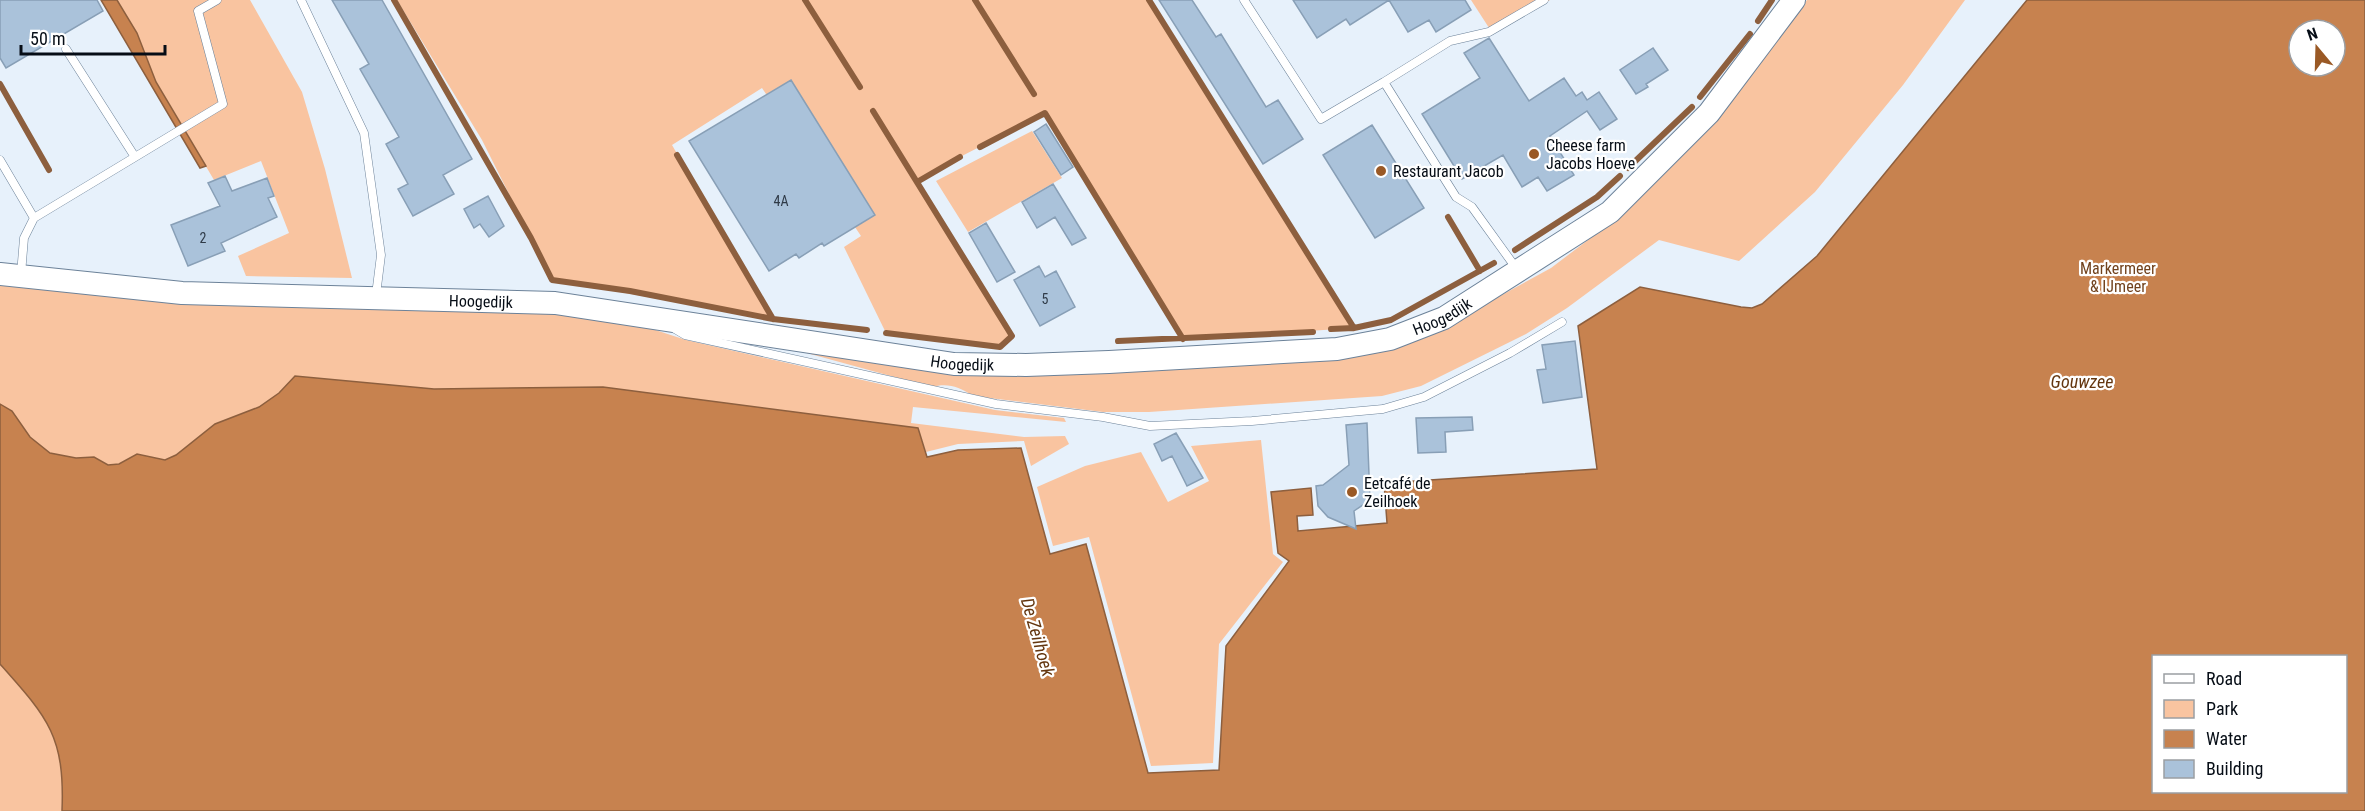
<svg xmlns="http://www.w3.org/2000/svg" width="2365" height="811" font-family="'Roboto Condensed',sans-serif">
<style>
.green{fill:#f9c4a0}
.water{fill:#c7824f;stroke:#8d5f3e;stroke-width:1.5;fill-rule:evenodd}
.lines{fill:none;stroke-linecap:round;stroke-linejoin:round}
.stream{stroke:#8d5f3e;stroke-width:6}
.building{fill:#aac2da;stroke:#889fb6;stroke-width:1.5}
.lane-casing{stroke:#6c8299;stroke-width:9}
.secondary-casing{stroke:#6c8299;stroke-width:24}
.lane{stroke:#fff;stroke-width:8}
.secondary{stroke:#fff;stroke-width:22}
.poi-dot{fill:#9a5925;stroke:#fff;stroke-width:2}
.labels{text-anchor:middle;dominant-baseline:central;stroke-width:4.5;stroke-linejoin:round;paint-order:stroke}
.number-label{font-size:14px;fill:#2f3a47}
.poi-label{font-size:16px;fill:#060d16;stroke:#fff;text-anchor:start}
.park-label{font-size:16px;fill:#71421d;stroke:#fff}
.street-label{font-size:16px;fill:#060d16;stroke:#fff}
.water-label{font-size:18px;font-style:italic;fill:#64360f;stroke:#fff}
</style>
<rect width="100%" height="100%" fill="#e7f1fb"/>
<!-- green -->
<path class="green" d="M 117,0 L 250,0 L 302,92 L 325,169 L 352,278 L 246,276 L 238,256 L 289,233 L 261,161 L 214,180 L 156,82 L 137,33 Z
M 397,0 L 1149,0 L 1354,328 L 1183,339 L 1045,113 L 960,157 L 918,182 L 1012,336 L 1000,347 L 886,333 L 844,247 L 861,236 L 762,88 L 672,145 L 773,319 L 552,280 L 482,140 Z
M 1471,0 L 1550,0 L 1493,34 Z
M 1807,0 L 1965,0 L 1903,85 L 1815,192 L 1739,261 L 1659,240 L 1567,308 L 1526,334 L 1421,386 L 1382,396 L 1149,412 L 1103,412 L 973,396 C 958,386 948,383 931,387 L 803,352 L 1186,365 L 1458,319 L 1551,268 L 1625,212 L 1701,136 Z
M 1032,131 L 1062,178 L 968,232 L 936,181 Z
M 0,283 L 551,312 L 634,323 L 686,340 L 995,410 L 1064,418 L 1066,422 L 913,407 L 911,423 L 1024,437 L 1065,436 L 1069,444 L 1031,466 L 1024,441 L 958,444 L 926,452 L 918,428 L 603,387 L 434,389 L 296,376 L 279,393 L 259,407 L 215,424 L 176,455 L 165,460 L 137,454 L 119,464 L 108,465 L 94,457 L 76,458 L 50,453 L 30,437 L 12,411 L 0,404 Z
M 1261,440 L 1273,554 L 1283,562 L 1219,644 L 1213,763 L 1151,766 L 1089,537 L 1053,546 L 1037,487 L 1085,466 L 1141,452 L 1168,502 L 1209,481 L 1191,446 Z
M 0,664 C 48,718 65,736 62,811 L 0,811 Z"/>
<!-- water -->
<path class="water" d="M 101,0 L 117,0 L 137,33 L 156,82 L 206,166 L 200,168 Z
M 2027,0 L 2365,0 L 2365,811 L 62,811 C 65,736 48,718 0,664 L 0,404 L 12,411 L 30,437 L 50,453 L 76,458 L 94,457 L 108,465 L 119,464 L 137,454 L 165,460 L 176,455 L 215,424 L 259,407 L 279,393 L 295,376 L 434,389 L 603,387 L 918,428 L 927,457 L 958,450 L 1021,448 L 1050,554 L 1086,544 L 1148,773 L 1219,770 L 1226,646 L 1289,561 L 1278,553 L 1271,492 L 1311,488 L 1313,515 L 1297,516 L 1298,531 L 1387,523 L 1384,483 L 1597,469 L 1578,326 L 1640,287 L 1741,307 L 1752,308 L 1762,304 L 1817,256 ZM 2299,30 L 2335,30 L 2335,66 L 2299,66 ZM 2154,656 L 2346,656 L 2346,792 L 2154,792 Z"/>
<g class="lines">
<!-- stream -->
<path class="stream" d="M 394,0 L 531,238 L 552,280 L 630,291 L 773,319 L 867,330
M 805,0 L 860,87
M 975,0 L 1034,94
M 1149,0 L 1354,328
M 1758,21 L 1772,0
M 0,84 L 49,170
M 1700,97 L 1750,34
M 873,111 L 1012,336 L 1000,347 L 886,333
M 980,147 L 1045,113 L 1183,339
M 677,155 L 773,319
M 1628,168 L 1692,107
M 917,182 L 960,157
M 1448,217 L 1480,271
M 1515,250 L 1597,197 L 1620,176
M 1331,329 L 1354,328 L 1391,320 L 1494,263
M 1118,341 L 1313,332"/>
</g>
<!-- building -->
<path class="building" d="M 0,0 L 97,0 L 103,11 L 6,68 L 0,58 Z
M 332,0 L 382,0 L 472,159 L 443,175 L 454,194 L 413,216 L 398,189 L 408,184 L 386,144 L 399,137 L 360,69 L 369,64 Z
M 1159,0 L 1192,0 L 1216,37 L 1221,34 L 1266,107 L 1278,100 L 1303,139 L 1263,164 Z
M 1293,0 L 1465,0 L 1471,10 L 1436,32 L 1429,20 L 1408,32 L 1389,0 L 1350,25 L 1346,19 L 1317,38 Z
M 1489,38 L 1529,101 L 1564,78 L 1576,96 L 1582,92 L 1587,100 L 1599,92 L 1617,119 L 1600,130 L 1587,111 L 1550,136 L 1574,175 L 1547,191 L 1538,177 L 1522,187 L 1503,155 L 1462,179 L 1422,114 L 1480,78 L 1464,53 Z
M 1653,48 L 1668,70 L 1646,84 L 1648,87 L 1636,94 L 1620,70 Z
M 791,80 L 875,215 L 824,246 L 822,243 L 799,258 L 796,254 L 769,271 L 689,141 Z
M 1046,124 L 1073,167 L 1061,175 L 1034,132 Z
M 1372,125 L 1424,208 L 1375,238 L 1323,155 Z
M 225,176 L 232,191 L 267,178 L 274,196 L 268,198 L 277,217 L 221,243 L 225,251 L 188,266 L 171,225 L 220,206 L 208,183 Z
M 1053,184 L 1086,238 L 1072,245 L 1055,217 L 1037,228 L 1022,202 Z
M 488,196 L 504,226 L 489,237 L 480,224 L 474,228 L 464,209 Z
M 986,223 L 1015,272 L 997,282 L 969,233 Z
M 1039,266 L 1045,277 L 1056,271 L 1075,307 L 1040,326 L 1014,280 Z
M 1575,341 L 1582,397 L 1543,403 L 1537,370 L 1546,369 L 1542,345 Z
M 1472,417 L 1473,430 L 1445,432 L 1446,452 L 1418,453 L 1416,418 Z
M 1367,423 L 1370,500 L 1354,511 L 1356,529 L 1328,517 L 1318,506 L 1316,486 L 1323,485 L 1349,465 L 1346,425 Z
M 1176,433 L 1203,478 L 1187,486 L 1172,456 L 1162,461 L 1154,444 Z"/>
<g class="lines">
<!-- lane casing -->
<g class="lane-casing">
<path id="lane" d="M 301,0 L 364,133 L 381,255 L 376,295
M 1244,0 L 1321,119 L 1384,82 L 1456,197 L 1472,207 L 1516,268
M 66,49 L 135,157
M 1384,82 L 1450,41 L 1489,32 L 1544,0
M 0,160 L 34,218 L 24,238 L 21,274
M 34,218 L 223,104 L 198,11 L 217,0
M 675,329 L 685,335 L 996,404 L 1103,417 L 1150,426 L 1252,421 L 1383,409 L 1424,397 L 1510,353 L 1562,322"/>
</g>
<!-- secondary casing -->
<g class="secondary-casing">
<g id="secondary">
<path id="s1" d="M 0,274 L 182,293 L 555,303 L 954,364 L 1026,365 L 1109,362 L 1337,349 L 1390,339 L 1444,318 L 1610,212 L 1709,113 L 1794,0"/>
</g>
</g>
<!-- lane -->
<use href="#lane" class="lane"/>
<!-- secondary -->
<use href="#secondary" class="secondary"/>
</g>
<!-- markers -->
<g class="poi-dot">
<circle cx="1534" cy="154" r="6"/>
<circle cx="1381" cy="171" r="6"/>
<circle cx="1352" cy="492" r="6"/>
</g>
<g class="labels">
<!-- number labels -->
<g class="number-label">
<text x="781" y="201">4A</text>
<text x="203" y="238">2</text>
<text x="1045" y="299">5</text>
</g>
<!-- poi labels -->
<g class="poi-label">
<text x="1546" y="145">Cheese farm<tspan x="1546" dy="18">Jacobs Hoeve</tspan></text>
<text x="1393" y="171">Restaurant Jacob</text>
<text x="1364" y="483">Eetcafé de<tspan x="1364" dy="18">Zeilhoek</tspan></text>
</g>
<!-- park labels -->
<g class="park-label">
<text x="2118" y="268">Markermeer<tspan x="2118" dy="18">&amp; IJmeer</tspan></text>
</g>
<!-- street labels -->
<g class="street-label">
<text stroke="none"><textPath href="#s1" startOffset="482">Hoogedijk</textPath></text>
<text stroke="none"><textPath href="#s1" startOffset="1454">Hoogedijk</textPath></text>
<text stroke="none"><textPath href="#s1" startOffset="968">Hoogedijk</textPath></text>
</g>
<!-- water labels -->
<g class="water-label">
<text x="2082" y="381">Gouwzee</text>
<text transform="translate(1038 637) rotate(74)">De Zeilhoek</text>
</g>
</g>
<!-- legend -->
<rect x="2152" y="655" width="195" height="138" fill="#ffffff" stroke="#9b9ea2" stroke-width="1.5"/>
<rect x="2164" y="674" width="30" height="9" fill="#ffffff" stroke="#9b9ea2" stroke-width="1.5"/>
<text x="2206" y="685" font-size="18" fill="#060d16">Road</text>
<rect x="2164" y="700" width="30" height="18" fill="#f9c4a0" stroke="#9b9ea2" stroke-width="1.5"/>
<text x="2206" y="715" font-size="18" fill="#060d16">Park</text>
<rect x="2164" y="730" width="30" height="18" fill="#c7824f" stroke="#9b9ea2" stroke-width="1.5"/>
<text x="2206" y="745" font-size="18" fill="#060d16">Water</text>
<rect x="2164" y="760" width="30" height="18" fill="#aac2da" stroke="#9b9ea2" stroke-width="1.5"/>
<text x="2206" y="775" font-size="18" fill="#060d16">Building</text>
<!-- north arrow -->
<g transform="translate(2317 48) rotate(341)"><circle r="28" fill="#ffffff" stroke="#9b9ea2" stroke-width="1.5"/>
<path d="M0-4.5L10 22L0 15L-10 22Z" fill="#9a5925"/>
<text y="-9" font-size="16" font-weight="bold" text-anchor="middle" fill="#060d16">N</text>
</g>
<!-- scale -->
<path d="M21 45v9h144v-9" fill="none" stroke="#060d16" stroke-width="3"/>
<text x="30" y="45" font-size="18" fill="#060d16" stroke="#ffffff" stroke-width="4.5" paint-order="stroke">50 m</text>
</svg>
